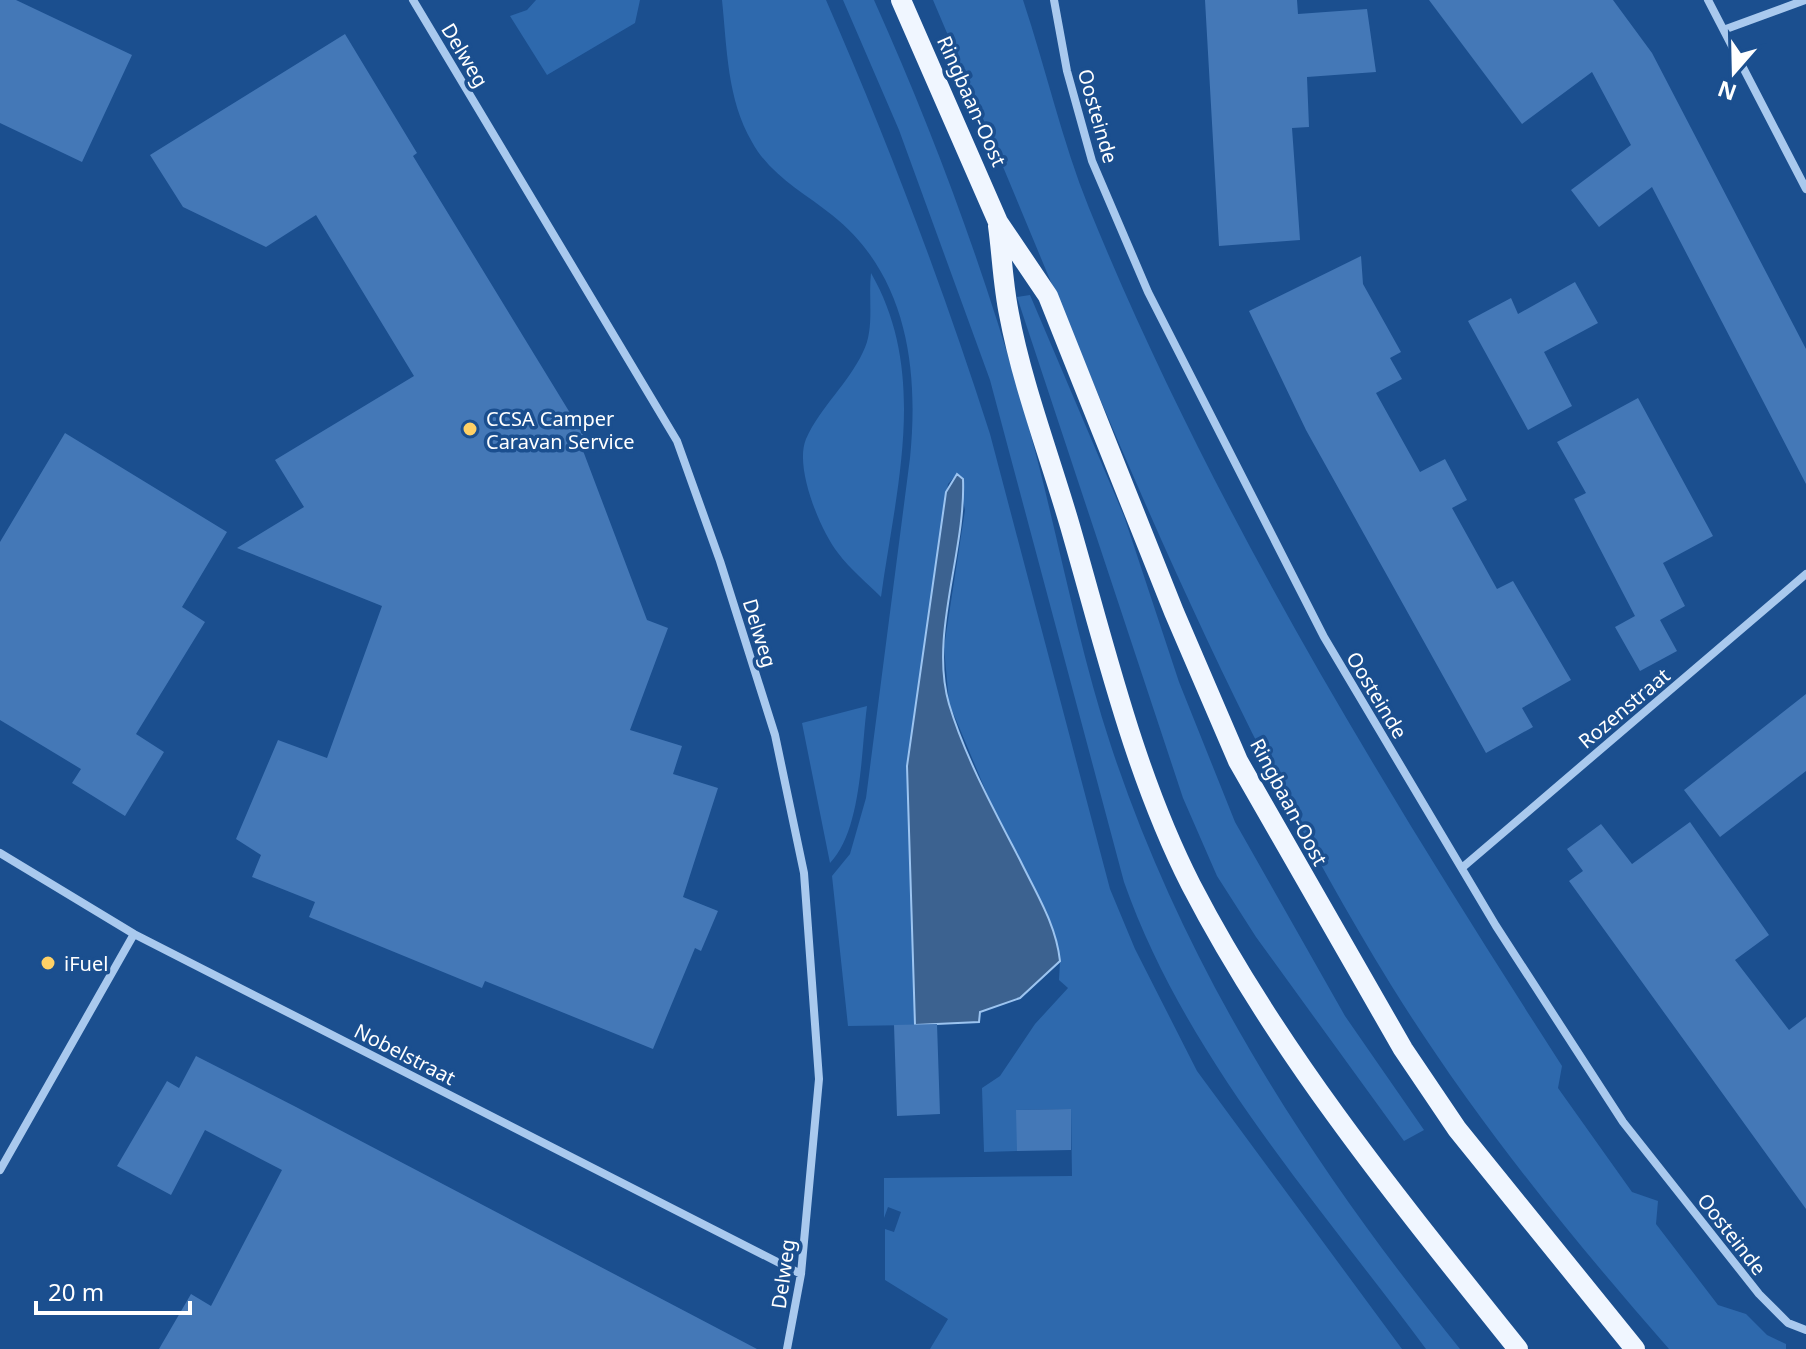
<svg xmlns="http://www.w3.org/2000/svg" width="1806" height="1349" font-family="'Noto Sans',sans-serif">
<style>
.green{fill:#2e69ad}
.water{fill:#3c6290;stroke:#9cc4f0;stroke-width:2}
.building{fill:#4478b7}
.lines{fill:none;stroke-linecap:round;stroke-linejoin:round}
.street{stroke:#a9c9ee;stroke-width:8}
.primary{stroke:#f0f6ff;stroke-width:20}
.poi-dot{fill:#ffd166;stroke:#1b4f8f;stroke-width:3}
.labels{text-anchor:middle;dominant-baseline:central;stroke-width:7;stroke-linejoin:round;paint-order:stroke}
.street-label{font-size:20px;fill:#fff;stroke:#1b4f8f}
.poi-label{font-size:20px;fill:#fff;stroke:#1b4f8f;text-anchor:start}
</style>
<rect width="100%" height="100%" fill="#1b4f8f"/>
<!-- green -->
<path class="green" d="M 536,0 L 640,0 L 635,23 L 547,75 L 510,16 L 527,10 Z
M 722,0 L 826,0 C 888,142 943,287 990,434 L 1110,889 L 1135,949 L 1197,1071 L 1402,1349 L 930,1349 L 948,1319 L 885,1280 L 885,1229 L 894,1232 L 901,1212 L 888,1207 L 884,1218 L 884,1178 L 1072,1176 L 1071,1109 L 1017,1110 L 1017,1151 L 984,1152 L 982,1088 L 1000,1076 L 1035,1024 L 1068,988 L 1059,980 L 1060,961 L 1047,912 L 995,813 L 949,703 L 944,647 L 965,510 L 957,474 L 948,484 L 907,766 L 915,1025 L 848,1026 L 832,876 L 850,854 L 866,798 L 910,458 C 919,369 907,274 832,215 C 803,192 770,175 752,142 C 727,99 727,48 722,0 Z
M 843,0 L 874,0 C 935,136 987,277 1027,421 C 1057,528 1076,640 1111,746 C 1186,973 1311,1164 1460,1349 L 1426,1349 C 1317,1202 1185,1056 1124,882 L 990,380 L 899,130 Z
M 933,0 L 1023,0 C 1046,69 1062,141 1089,208 C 1211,508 1387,794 1562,1066 L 1558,1088 L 1632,1192 L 1658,1201 L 1656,1224 L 1718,1305 L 1746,1314 L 1767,1335 L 1786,1344 L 1786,1349 L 1669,1349 C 1569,1235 1471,1114 1391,985 C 1202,677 1075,332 933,0 Z
M 871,273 C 929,374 896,488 881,597 C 867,583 850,569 838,553 C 820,530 794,467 806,439 C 821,406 848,384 863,352 C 875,329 868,299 871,273 Z
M 1030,295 L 1124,516 L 1179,682 L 1235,822 L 1345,1016 L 1424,1130 L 1404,1141 L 1256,937 L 1217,876 L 1183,798 L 1017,297 Z
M 867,706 C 861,751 862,830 830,863 L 802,723 Z"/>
<!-- water -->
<path class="water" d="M 957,474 L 963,479 C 966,551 929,635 949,704 C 965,757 994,810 1020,860 C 1036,893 1056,924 1060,961 L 1020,998 L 980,1012 L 979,1022 L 915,1025 L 907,766 L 946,492 Z"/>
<!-- building -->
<path class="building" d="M 0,0 L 16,0 L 132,55 L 82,162 L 0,123 Z
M 1205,0 L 1297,0 L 1298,14 L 1367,9 L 1376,72 L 1307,77 L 1309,127 L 1292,128 L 1300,240 L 1219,246 Z
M 1429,0 L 1613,0 L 1652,53 L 1806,349 L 1806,484 L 1652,187 L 1599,227 L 1571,190 L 1631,145 L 1592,72 L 1522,124 Z
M 345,34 L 417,153 L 413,156 L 589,444 L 582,448 L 647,620 L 668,628 L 630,730 L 682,746 L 673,774 L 718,788 L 683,897 L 718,911 L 701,951 L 695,948 L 653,1049 L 485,981 L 482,988 L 309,917 L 315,902 L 252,877 L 261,855 L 236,839 L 278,740 L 327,758 L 382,606 L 237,548 L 304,507 L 275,460 L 414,376 L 316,215 L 266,247 L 183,207 L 150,155 Z
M 1361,256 L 1363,284 L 1401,352 L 1390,358 L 1402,379 L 1376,393 L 1420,472 L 1445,459 L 1467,500 L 1452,508 L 1497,589 L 1513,581 L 1571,680 L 1522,708 L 1533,727 L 1486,753 L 1306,430 L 1249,311 Z
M 1575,282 L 1598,323 L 1544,352 L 1572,406 L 1528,430 L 1468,321 L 1511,298 L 1518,314 Z
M 1638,398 L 1713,536 L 1663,563 L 1685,606 L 1660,620 L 1677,651 L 1640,671 L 1615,627 L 1635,616 L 1574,499 L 1586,493 L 1557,442 Z
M 65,433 L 227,532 L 182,607 L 205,622 L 136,734 L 164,752 L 125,816 L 72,783 L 81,769 L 0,720 L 0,542 Z
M 1806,694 L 1806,771 L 1720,837 L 1684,790 Z
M 1690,822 L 1769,935 L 1735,960 L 1789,1030 L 1806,1017 L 1806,1209 L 1569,881 L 1583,871 L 1567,849 L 1601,824 L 1632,864 Z
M 937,1024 L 940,1114 L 897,1116 L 894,1025 Z
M 196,1056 L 296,1107 L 757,1349 L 159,1349 L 191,1294 L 211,1306 L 282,1170 L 205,1130 L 171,1195 L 117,1166 L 167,1081 L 179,1088 Z
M 1071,1109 L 1071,1150 L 1017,1151 L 1016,1110 Z"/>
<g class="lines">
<!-- street -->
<path class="street" d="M 413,0 L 677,441 L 720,561 L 775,735 L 804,873 L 819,1079 L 801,1274 L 787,1349
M 1054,0 L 1067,71 L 1092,161 L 1148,292 L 1324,637 L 1496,926 L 1623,1122 L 1759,1294 L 1788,1323 L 1806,1330
M 1708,0 L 1806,189
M 1726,29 L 1805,0
M 0,853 L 134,934 L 801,1274
M 1463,867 L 1806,574
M 0,1170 L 134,934"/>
<!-- primary -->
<path class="primary" d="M 901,0 L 998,222 L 1048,296 L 1174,612 L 1238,761 L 1403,1049 L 1457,1129 L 1635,1349
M 998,226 C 1002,255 1003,285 1009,314 C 1022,384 1050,457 1070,526 C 1105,647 1134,773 1191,885 C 1278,1053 1400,1202 1518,1349"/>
</g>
<!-- markers -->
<g class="poi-dot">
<circle cx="470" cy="429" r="8"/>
<circle cx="48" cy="963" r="8"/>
</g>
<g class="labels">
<!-- street labels -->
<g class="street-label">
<text transform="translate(465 55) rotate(59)">Delweg</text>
<text transform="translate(972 101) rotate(66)">Ringbaan-Oost</text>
<text transform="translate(1098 116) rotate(74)">Oosteinde</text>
<text transform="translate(760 633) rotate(73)">Delweg</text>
<text transform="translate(1377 695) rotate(59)">Oosteinde</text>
<text transform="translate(1624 708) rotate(-40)">Rozenstraat</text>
<text transform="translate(1289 802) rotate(62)">Ringbaan-Oost</text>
<text transform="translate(405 1054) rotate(27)">Nobelstraat</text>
<text transform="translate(1732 1234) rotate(52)">Oosteinde</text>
<text transform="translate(783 1274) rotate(-82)">Delweg</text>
</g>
<!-- poi labels -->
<g class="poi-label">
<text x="486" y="418">CCSA Camper<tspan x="486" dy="23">Caravan Service</tspan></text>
<text x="64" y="963">iFuel</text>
</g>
</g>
<!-- north arrow -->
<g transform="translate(1734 72) rotate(200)" stroke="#1b4f8f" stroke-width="6" paint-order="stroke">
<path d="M0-6L14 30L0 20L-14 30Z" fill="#ffffff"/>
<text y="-12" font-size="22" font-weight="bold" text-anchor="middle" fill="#ffffff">N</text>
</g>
<!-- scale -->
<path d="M36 1301v12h154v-12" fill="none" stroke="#ffffff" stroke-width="4"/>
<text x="48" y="1301" font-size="24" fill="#ffffff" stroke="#1b4f8f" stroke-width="6" paint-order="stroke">20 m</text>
</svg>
